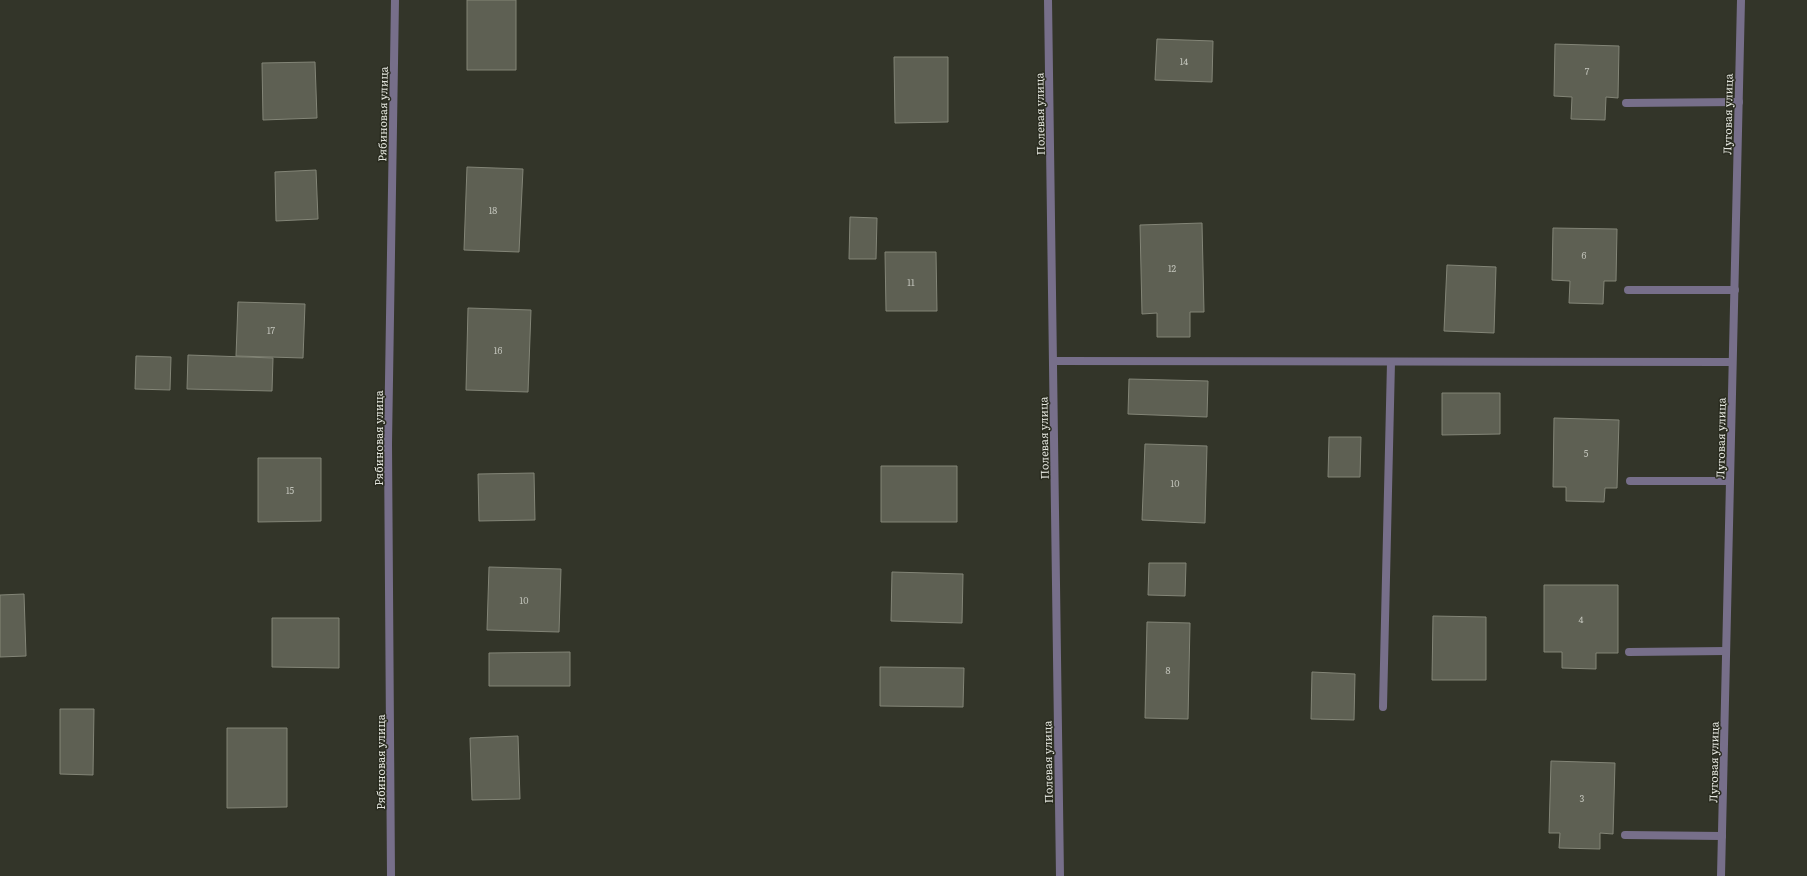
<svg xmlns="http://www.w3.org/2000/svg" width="1807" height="876" font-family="Literata,serif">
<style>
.building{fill:#5e6053;stroke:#838577}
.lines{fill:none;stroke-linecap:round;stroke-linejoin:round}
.lane{stroke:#776f8a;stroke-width:8}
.street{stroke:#776f8a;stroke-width:8}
.labels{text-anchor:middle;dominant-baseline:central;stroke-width:3;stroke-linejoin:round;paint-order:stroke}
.number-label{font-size:9px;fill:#c0c2b9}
.street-label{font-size:11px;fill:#e1e3db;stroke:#292b1f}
</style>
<rect width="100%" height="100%" fill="#333529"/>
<!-- building -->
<path class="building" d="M 467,0 L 516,0 L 516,70 L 467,70 Z
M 1157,39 L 1213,41 L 1212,82 L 1155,80 Z
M 1555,44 L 1619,46 L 1618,98 L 1606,97 L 1605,120 L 1571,119 L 1572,97 L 1554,96 Z
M 894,57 L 948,57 L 948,122 L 895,123 Z
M 315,62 L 317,118 L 263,120 L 262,63 Z
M 467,167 L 523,169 L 519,252 L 464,250 Z
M 316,170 L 318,219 L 276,221 L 275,172 Z
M 850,217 L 877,218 L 876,259 L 849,259 Z
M 1202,223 L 1204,312 L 1190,312 L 1190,337 L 1157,337 L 1157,313 L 1142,314 L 1140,225 Z
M 1553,228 L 1617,229 L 1616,281 L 1604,281 L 1603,304 L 1569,303 L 1570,281 L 1552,280 Z
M 885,252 L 936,252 L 937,311 L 886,311 Z
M 1447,265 L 1496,267 L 1494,333 L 1444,331 Z
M 238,302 L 305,304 L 303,358 L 236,356 Z
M 468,308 L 531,310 L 528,392 L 466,390 Z
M 188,355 L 273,358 L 272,391 L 187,389 Z
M 136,356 L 171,357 L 170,390 L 135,389 Z
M 1129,379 L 1208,381 L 1207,417 L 1128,414 Z
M 1442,393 L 1500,393 L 1500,434 L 1442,435 Z
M 1554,418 L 1619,420 L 1617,488 L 1605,488 L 1604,502 L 1566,501 L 1566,487 L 1553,487 Z
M 1329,437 L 1361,437 L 1360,477 L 1328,477 Z
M 1145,444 L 1207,446 L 1205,523 L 1142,520 Z
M 258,458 L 321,458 L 321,521 L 258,522 Z
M 881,466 L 957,466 L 957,522 L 881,522 Z
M 534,473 L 535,520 L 479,521 L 478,474 Z
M 1149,563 L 1186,563 L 1185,596 L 1148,595 Z
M 489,567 L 561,569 L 559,632 L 487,630 Z
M 892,572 L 963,574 L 962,623 L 891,621 Z
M 1544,585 L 1618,585 L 1618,653 L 1596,653 L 1596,669 L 1562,668 L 1562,652 L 1544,652 Z
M 24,594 L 26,656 L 0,657 L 0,595 Z
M 1433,616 L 1486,617 L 1486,680 L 1432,680 Z
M 272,618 L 339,618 L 339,668 L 272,667 Z
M 1147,622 L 1190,623 L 1188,719 L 1145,718 Z
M 570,652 L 570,686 L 489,686 L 489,653 Z
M 880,667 L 964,668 L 963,707 L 880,706 Z
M 1312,672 L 1355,674 L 1354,720 L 1311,719 Z
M 60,709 L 94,709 L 93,775 L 60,774 Z
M 227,728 L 287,728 L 287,807 L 227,808 Z
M 518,736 L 520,799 L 472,800 L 470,738 Z
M 1551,761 L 1615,763 L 1613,834 L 1600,833 L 1600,849 L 1559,848 L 1560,833 L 1549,833 Z"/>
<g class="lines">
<!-- lane -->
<path class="lane" d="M 1626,103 L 1739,102
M 1628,290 L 1735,290
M 1053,361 L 1732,362
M 1630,481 L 1730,481
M 1629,652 L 1726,651
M 1383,707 L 1391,362
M 1625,835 L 1722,836"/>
<!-- street -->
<path class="street" d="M 1048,0 L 1060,876
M 391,876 L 388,444 L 395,0
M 1721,876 L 1741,0"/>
</g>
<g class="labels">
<!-- number labels -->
<g class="number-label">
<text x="1184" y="61">14</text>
<text x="1587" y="71">7</text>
<text x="493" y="210">18</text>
<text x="1584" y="255">6</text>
<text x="1172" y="268">12</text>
<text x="911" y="282">11</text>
<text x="271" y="330">17</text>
<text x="498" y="350">16</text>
<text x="1586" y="453">5</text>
<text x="1175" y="483">10</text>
<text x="290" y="490">15</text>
<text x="524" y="600">10</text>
<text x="1581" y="619">4</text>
<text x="1168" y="670">8</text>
<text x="1582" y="798">3</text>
</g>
<!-- street labels -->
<g class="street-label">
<text transform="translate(382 114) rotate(-89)">Рябиновая улица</text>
<text transform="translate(1039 114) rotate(-91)">Полевая улица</text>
<text transform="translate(1727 114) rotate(-89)">Луговая улица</text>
<text transform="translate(378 438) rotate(-90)">Рябиновая улица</text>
<text transform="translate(1043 438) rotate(-91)">Полевая улица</text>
<text transform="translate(1720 438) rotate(-89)">Луговая улица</text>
<text transform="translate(380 762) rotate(-90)">Рябиновая улица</text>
<text transform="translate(1047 762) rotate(-91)">Полевая улица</text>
<text transform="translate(1713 762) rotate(-89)">Луговая улица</text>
</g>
</g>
</svg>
